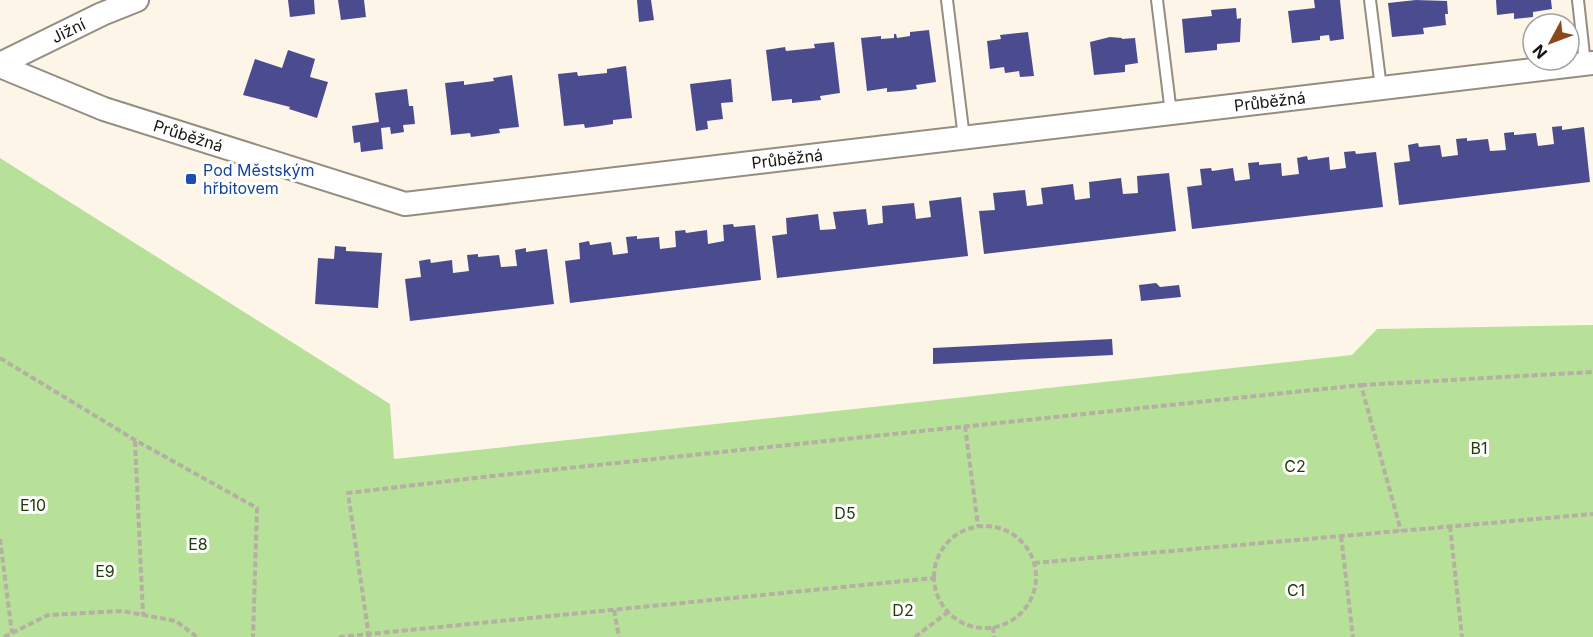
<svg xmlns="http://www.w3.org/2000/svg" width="1593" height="637" font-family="Inter,sans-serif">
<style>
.green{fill:#b7e098}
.building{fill:#4b4c8f}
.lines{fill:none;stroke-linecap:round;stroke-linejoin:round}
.service-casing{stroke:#948d80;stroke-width:14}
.minor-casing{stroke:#948d80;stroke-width:26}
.path{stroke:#b6afa4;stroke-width:4;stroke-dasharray:6 3;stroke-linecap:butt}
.service{stroke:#fff;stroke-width:10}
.minor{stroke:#fff;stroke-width:22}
.transit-dot{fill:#1a4fb4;stroke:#fff;stroke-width:2}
.labels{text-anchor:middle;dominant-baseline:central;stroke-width:6;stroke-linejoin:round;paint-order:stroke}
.street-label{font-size:16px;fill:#171510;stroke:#fff}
.transit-label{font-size:16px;fill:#164399;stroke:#fff;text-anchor:start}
.park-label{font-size:16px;fill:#223c07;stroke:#fff}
</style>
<rect width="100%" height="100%" fill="#fdf5e7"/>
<!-- green -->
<path class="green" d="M 0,158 L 390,404 L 394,459 L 1352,355 L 1377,329 L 1593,325 L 1593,637 L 0,637 Z"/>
<!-- building -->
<path class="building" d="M 288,0 L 314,0 L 315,14 L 290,17 Z
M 338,0 L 364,0 L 366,17 L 341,20 Z
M 637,0 L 651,0 L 654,20 L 639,22 Z
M 1314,0 L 1340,0 L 1344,39 L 1330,41 L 1329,35 L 1320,36 L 1320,40 L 1292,43 L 1288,11 L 1315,8 Z
M 1416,0 L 1447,1 L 1448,14 L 1445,14 L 1446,25 L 1423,28 L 1424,34 L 1392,37 L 1388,3 Z
M 1496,0 L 1551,0 L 1552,9 L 1533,12 L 1533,17 L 1514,19 L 1514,13 L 1497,15 Z
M 1236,8 L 1237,19 L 1241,18 L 1240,42 L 1217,44 L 1217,50 L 1185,53 L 1182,19 L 1212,16 L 1211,10 Z
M 929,30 L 936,82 L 916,85 L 917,89 L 901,91 L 887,92 L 887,88 L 867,91 L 861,38 L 881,36 L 881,39 L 894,38 L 894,34 L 896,34 L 897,38 L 910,36 L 910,32 Z
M 1028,32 L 1034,76 L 1020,77 L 1019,71 L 1005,73 L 1004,67 L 990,69 L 987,41 L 1001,39 L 1000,35 Z
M 1110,37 L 1122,38 L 1122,39 L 1135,38 L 1138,63 L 1125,65 L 1125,72 L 1094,75 L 1090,42 Z
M 834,42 L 840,93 L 820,96 L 821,100 L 792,103 L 792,99 L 772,101 L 766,50 L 785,47 L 786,51 L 815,48 L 814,44 Z
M 288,50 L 315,59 L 310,77 L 328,82 L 317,118 L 289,109 L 290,107 L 243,95 L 255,59 L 282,68 Z
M 626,66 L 632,118 L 613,120 L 613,124 L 600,126 L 585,128 L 584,124 L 564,126 L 558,74 L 577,72 L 578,76 L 607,73 L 607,69 Z
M 512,75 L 519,127 L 499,129 L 500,133 L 486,135 L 471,137 L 470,133 L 451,135 L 445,83 L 464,81 L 464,85 L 494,81 L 493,78 Z
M 731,79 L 733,102 L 721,103 L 723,119 L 707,121 L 708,129 L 696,131 L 690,84 Z
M 407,89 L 409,106 L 413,106 L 415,124 L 403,125 L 404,132 L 391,134 L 390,127 L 381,128 L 383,149 L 361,152 L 360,142 L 354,143 L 352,126 L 379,122 L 375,93 Z
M 1562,126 L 1562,130 L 1584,127 L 1590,182 L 1399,205 L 1394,163 L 1410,161 L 1408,145 L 1418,143 L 1419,147 L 1440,145 L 1442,157 L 1458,155 L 1456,139 L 1467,138 L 1467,141 L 1488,139 L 1490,151 L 1506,150 L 1504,133 L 1514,132 L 1514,135 L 1536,133 L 1538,146 L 1554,144 L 1552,127 Z
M 1355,151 L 1356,154 L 1376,152 L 1383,207 L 1192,229 L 1187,187 L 1202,185 L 1200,169 L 1211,168 L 1212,171 L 1233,168 L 1235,181 L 1250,179 L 1248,163 L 1259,162 L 1259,165 L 1281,163 L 1282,176 L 1299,174 L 1297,158 L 1307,156 L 1308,160 L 1329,157 L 1330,170 L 1346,168 L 1344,152 Z
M 1169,173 L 1176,231 L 984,254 L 979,211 L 995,210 L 993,193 L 1025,190 L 1027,206 L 1043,204 L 1041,188 L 1073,184 L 1075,200 L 1090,198 L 1089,182 L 1121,178 L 1123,194 L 1138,193 L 1137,176 Z
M 961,197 L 968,256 L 777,278 L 772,236 L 787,234 L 786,218 L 818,214 L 820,230 L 836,229 L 833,212 L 866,209 L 868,225 L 883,223 L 882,206 L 914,203 L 916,219 L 931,217 L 929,201 Z
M 733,224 L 734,227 L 755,225 L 761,280 L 570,303 L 565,261 L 580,259 L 579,243 L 589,241 L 590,245 L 611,242 L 613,255 L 628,253 L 626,237 L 637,236 L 637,239 L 659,237 L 660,249 L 676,247 L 675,231 L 685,230 L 686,233 L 707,230 L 708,244 L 724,241 L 723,225 Z
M 335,246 L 346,247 L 346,251 L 382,253 L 378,308 L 315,304 L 318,258 L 334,259 Z
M 526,248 L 526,252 L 547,249 L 554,304 L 410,321 L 405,279 L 421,277 L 419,261 L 430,259 L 431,263 L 452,260 L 453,273 L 469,271 L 467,255 L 478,254 L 478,257 L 499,255 L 501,267 L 517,266 L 515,250 Z
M 1156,283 L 1160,287 L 1179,285 L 1181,297 L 1141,301 L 1139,285 Z
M 1112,339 L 1113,355 L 933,364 L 933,348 Z"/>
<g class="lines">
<!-- service casing -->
<g class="service-casing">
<path id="service" d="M 947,0 L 964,138
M 1157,0 L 1171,113
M 1370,0 L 1381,88
M 1578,0 L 1585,64"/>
</g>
<!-- minor casing -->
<g class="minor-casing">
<g id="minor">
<path id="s1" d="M 0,64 L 102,14 L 137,0"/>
<path id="s2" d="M 0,66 L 104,109 L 405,204 L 1593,63"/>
</g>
</g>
<!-- path -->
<path class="path" d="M 0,358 L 135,440 L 257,508 L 253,637
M 1361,385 L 1593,372
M 965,426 L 978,526
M 135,441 L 143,615
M 1450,526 L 1462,637
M934 577a51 51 0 1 1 102 0a51 51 0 1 1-102 0Z
M 1341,536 L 1353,637
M 0,539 L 12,633
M 1034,563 L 1593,514
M 614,610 L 619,637
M 993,627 L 994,637
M 4,637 L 48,615 L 122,611 L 176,621 L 197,637
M 339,637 L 934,578
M 369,637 L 348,493 L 492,476 L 1361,385 L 1401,531
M 915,637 L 948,612"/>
<!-- service -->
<use href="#service" class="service"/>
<!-- minor -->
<use href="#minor" class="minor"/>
</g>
<!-- markers -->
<rect class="transit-dot" x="185" y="173" width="12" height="12" rx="3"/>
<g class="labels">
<!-- street labels -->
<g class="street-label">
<text stroke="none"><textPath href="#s1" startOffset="76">Jižní</textPath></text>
<text stroke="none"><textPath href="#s2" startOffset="1299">Průběžná</textPath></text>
<text stroke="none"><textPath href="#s2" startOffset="201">Průběžná</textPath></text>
<text stroke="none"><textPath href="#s2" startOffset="813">Průběžná</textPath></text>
</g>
<!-- transit labels -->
<g class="transit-label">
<text x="203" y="170">Pod Městským<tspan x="203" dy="18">hřbitovem</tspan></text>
</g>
<!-- park labels -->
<g class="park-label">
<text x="1479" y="448">B1</text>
<text x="1295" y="466">C2</text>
<text x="33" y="505">E10</text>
<text x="845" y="513">D5</text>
<text x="198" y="544">E8</text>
<text x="105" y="571">E9</text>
<text x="1296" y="590">C1</text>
<text x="903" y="610">D2</text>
</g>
</g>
<!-- north arrow -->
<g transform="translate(1551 42) rotate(229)"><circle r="28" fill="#ffffff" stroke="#a2a19f" stroke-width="1.5"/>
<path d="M0-4.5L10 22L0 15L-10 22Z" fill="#8c481c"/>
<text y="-9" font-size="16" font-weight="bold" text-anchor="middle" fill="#171510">N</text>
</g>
</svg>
